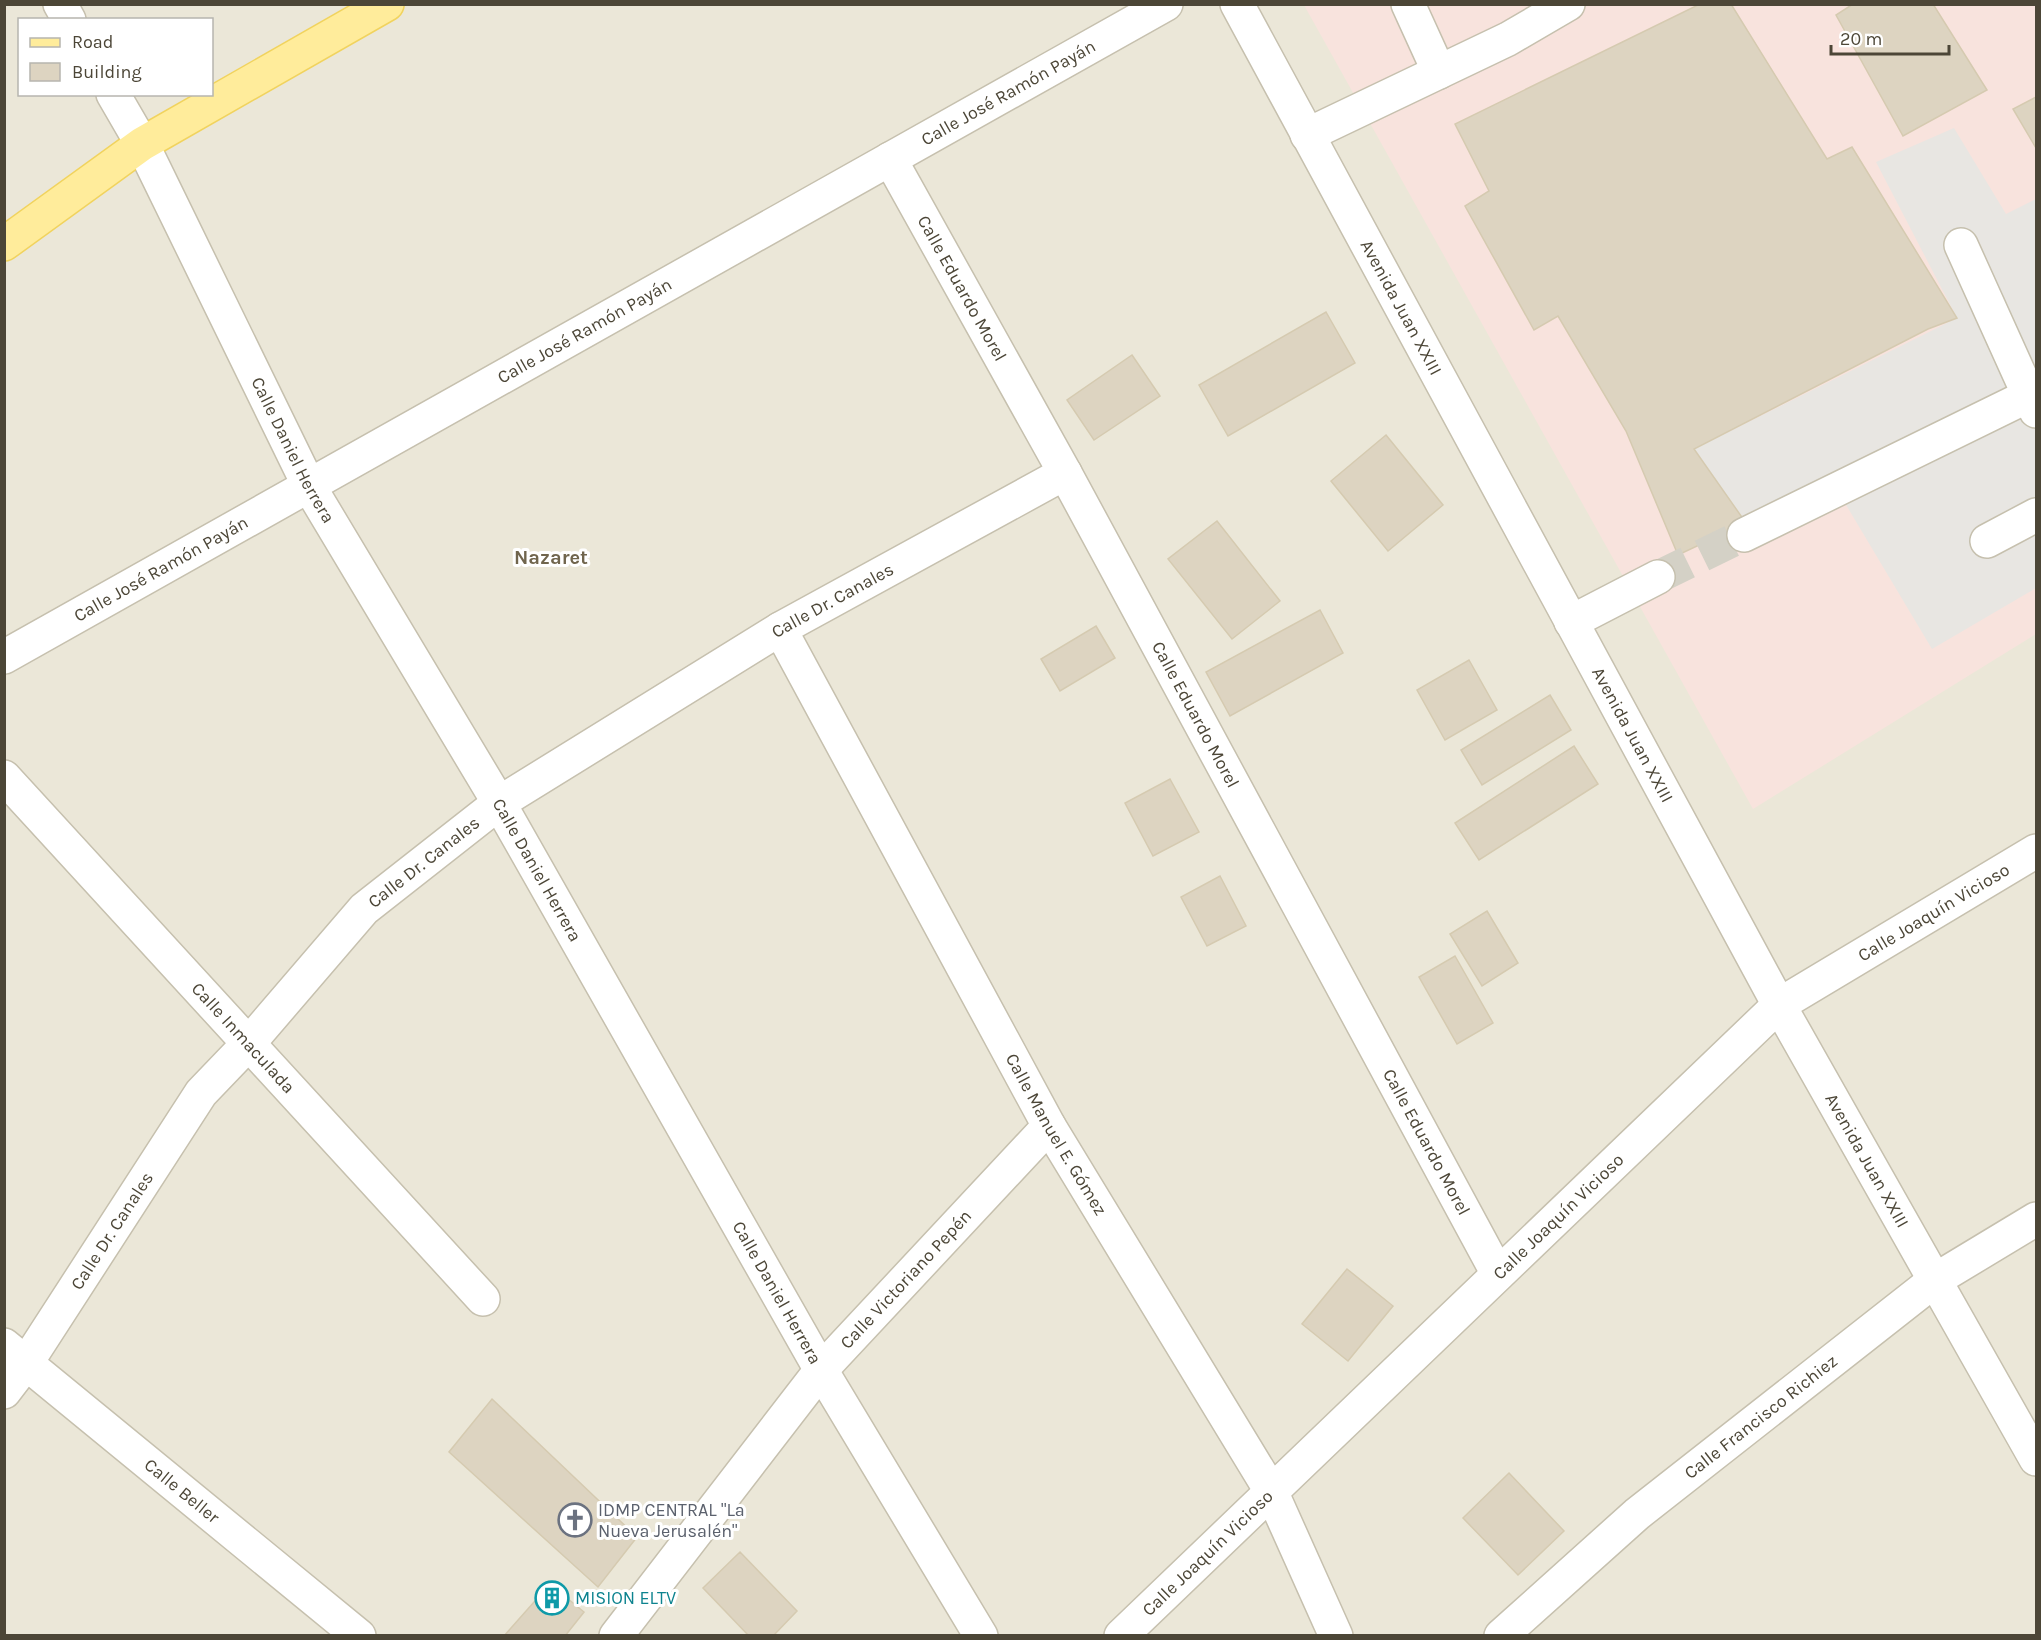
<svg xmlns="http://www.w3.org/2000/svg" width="2041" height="1640" font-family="Karla,sans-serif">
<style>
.residential{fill:#ebe7d8;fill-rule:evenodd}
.medical{fill:#f8e3dd}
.parking{fill:#e8e6e2}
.building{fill:#ddd4c1;stroke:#d5cab0;stroke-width:1.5}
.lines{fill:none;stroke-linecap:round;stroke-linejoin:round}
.minor-tunnel{stroke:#d4d1c6;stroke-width:33;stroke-dasharray:33 16;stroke-linecap:butt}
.minor-casing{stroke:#c6c0ae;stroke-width:36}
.major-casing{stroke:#f1d35e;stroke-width:36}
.minor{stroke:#fff;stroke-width:33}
.major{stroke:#ffec9b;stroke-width:33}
.labels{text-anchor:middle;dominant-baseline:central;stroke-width:6;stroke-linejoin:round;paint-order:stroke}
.street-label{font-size:18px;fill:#4c4637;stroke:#fff}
.worship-label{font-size:18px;fill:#5b616d;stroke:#fff;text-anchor:start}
.culture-label{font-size:18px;fill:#0d838f;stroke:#fff;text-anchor:start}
.neighbourhood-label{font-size:20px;font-weight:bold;fill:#70654d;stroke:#fff}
</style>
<rect width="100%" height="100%" fill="#f6f4ea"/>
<!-- residential -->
<path class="residential" d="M 5,5 L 2036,5 L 2036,1635 L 5,1635 ZM 20,20 L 212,20 L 212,94 L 20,94 Z"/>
<!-- medical -->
<path class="medical" d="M 1304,5 L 2036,5 L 2036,634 L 1753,809 Z"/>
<!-- parking -->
<path class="parking" d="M 1954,128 L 2006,214 L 2036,199 L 2036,588 L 1932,649 L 1833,483 L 1678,555 L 1746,523 L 1694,449 L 1957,318 L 1876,162 Z"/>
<!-- building -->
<path class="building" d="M 1700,4 L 1731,4 L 1827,159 L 1852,147 L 1957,318 L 1928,329 L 1694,449 L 1746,523 L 1678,555 L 1626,431 L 1558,316 L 1534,330 L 1465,206 L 1489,191 L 1455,124 Z
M 1853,4 L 1933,4 L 1987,90 L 1903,136 L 1836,15 Z
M 2036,97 L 2036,148 L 2013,109 Z
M 1326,312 L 1355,363 L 1228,436 L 1199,385 Z
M 1132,355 L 1160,396 L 1094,440 L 1067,400 Z
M 1386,435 L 1443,505 L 1388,551 L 1331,481 Z
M 1217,521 L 1280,601 L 1232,639 L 1168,559 Z
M 1320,610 L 1343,653 L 1230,716 L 1206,672 Z
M 1096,626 L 1115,658 L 1060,691 L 1041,659 Z
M 1469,660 L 1497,710 L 1445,740 L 1417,690 Z
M 1550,695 L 1571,730 L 1482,785 L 1461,750 Z
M 1574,746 L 1598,784 L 1479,860 L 1455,823 Z
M 1170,779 L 1199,832 L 1153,856 L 1125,803 Z
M 1220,876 L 1246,926 L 1207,946 L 1181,897 Z
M 1487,911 L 1518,963 L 1482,986 L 1450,934 Z
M 1455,956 L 1493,1023 L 1457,1044 L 1419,977 Z
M 1347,1269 L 1393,1306 L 1348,1361 L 1302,1324 Z
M 492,1399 L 637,1537 L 598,1587 L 449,1452 Z
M 1509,1473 L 1564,1531 L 1518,1575 L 1463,1518 Z
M 740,1552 L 797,1611 L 773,1636 L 749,1636 L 703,1588 Z
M 550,1584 L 584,1612 L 565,1636 L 504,1636 Z"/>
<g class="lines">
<!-- minor-tunnel -->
<path class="minor-tunnel" d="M 1658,577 L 1744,535"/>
<!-- minor casing -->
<g class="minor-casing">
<g id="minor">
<path d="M 60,4 L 69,20"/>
<path id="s1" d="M 1237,4 L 1779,1005 L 2036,1459"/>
<path d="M 1408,4 L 1439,72"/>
<path id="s2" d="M 113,94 L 142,144 L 309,486 L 499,803 L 821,1370 L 981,1636"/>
<path d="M 1307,135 L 1508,39 L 1568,4"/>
<path id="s3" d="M 890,159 L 1065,473 L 1498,1274"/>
<path d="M 1961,245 L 2036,411"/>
<path d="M 1744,535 L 2036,392"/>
<path d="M 1987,541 L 2036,515"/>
<path d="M 1571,622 L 1658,577"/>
<path id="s4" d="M 780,629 L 1049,1126 L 1271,1491 L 1336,1636"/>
<path id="s5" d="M 4,657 L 1166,4"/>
<path id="s6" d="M 4,777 L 483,1299"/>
<path id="s7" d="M 4,1345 L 359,1636"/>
<path id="s8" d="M 4,1392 L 27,1362 L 201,1093 L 249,1043 L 364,909 L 499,803 L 780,629 L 1065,473"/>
<path id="s9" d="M 616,1636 L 821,1370 L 1049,1126"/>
<path id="s10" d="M 1121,1636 L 1779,1005 L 2036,851"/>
<path id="s11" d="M 1501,1636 L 1637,1514 L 1935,1280 L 2036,1219"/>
</g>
</g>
<!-- major casing -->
<g class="major-casing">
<path id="major" d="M 4,244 L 142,144 L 387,4"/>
</g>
<!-- minor -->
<use href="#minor" class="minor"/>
<!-- major -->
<use href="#major" class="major"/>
</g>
<!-- icons -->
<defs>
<g id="church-ring" transform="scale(1.725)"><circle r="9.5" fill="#fff" stroke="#6b7280" stroke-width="1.5"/><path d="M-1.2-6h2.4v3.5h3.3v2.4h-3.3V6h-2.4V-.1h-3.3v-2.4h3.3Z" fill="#6b7280"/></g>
<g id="building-ring" transform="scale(1.725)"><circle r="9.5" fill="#fff" stroke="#0f9aa8" stroke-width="1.5"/><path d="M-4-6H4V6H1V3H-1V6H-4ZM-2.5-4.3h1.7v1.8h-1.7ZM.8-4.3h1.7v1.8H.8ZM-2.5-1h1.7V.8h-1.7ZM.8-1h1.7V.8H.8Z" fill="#0f9aa8"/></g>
</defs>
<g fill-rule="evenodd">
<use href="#church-ring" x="575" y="1520"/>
<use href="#building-ring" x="552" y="1598"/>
</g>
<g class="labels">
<!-- street labels -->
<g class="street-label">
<text stroke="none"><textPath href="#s5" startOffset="1152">Calle José Ramón Payán</textPath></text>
<text stroke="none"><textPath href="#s3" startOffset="148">Calle Eduardo Morel</textPath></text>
<text stroke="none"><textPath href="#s1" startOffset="345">Avenida Juan XXIII</textPath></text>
<text stroke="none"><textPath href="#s5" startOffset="666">Calle José Ramón Payán</textPath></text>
<text stroke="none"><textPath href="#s2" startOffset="399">Calle Daniel Herrera</textPath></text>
<text stroke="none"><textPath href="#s5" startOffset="180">Calle José Ramón Payán</textPath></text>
<text stroke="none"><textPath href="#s8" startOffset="1166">Calle Dr. Canales</textPath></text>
<text stroke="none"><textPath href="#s3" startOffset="634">Calle Eduardo Morel</textPath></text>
<text stroke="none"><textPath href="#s1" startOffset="831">Avenida Juan XXIII</textPath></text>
<text stroke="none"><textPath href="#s8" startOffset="680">Calle Dr. Canales</textPath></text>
<text stroke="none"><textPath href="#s2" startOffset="885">Calle Daniel Herrera</textPath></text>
<text stroke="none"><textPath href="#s10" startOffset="1092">Calle Joaquín Vicioso</textPath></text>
<text stroke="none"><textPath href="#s6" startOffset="354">Calle Inmaculada</textPath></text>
<text stroke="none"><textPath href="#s4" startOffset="576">Calle Manuel E. Gómez</textPath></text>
<text stroke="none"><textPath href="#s3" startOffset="1120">Calle Eduardo Morel</textPath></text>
<text stroke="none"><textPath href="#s1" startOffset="1317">Avenida Juan XXIII</textPath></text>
<text stroke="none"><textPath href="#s10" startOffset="606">Calle Joaquín Vicioso</textPath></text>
<text stroke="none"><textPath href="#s8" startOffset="194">Calle Dr. Canales</textPath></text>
<text stroke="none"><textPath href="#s9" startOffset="460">Calle Victoriano Pepén</textPath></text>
<text stroke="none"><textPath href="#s2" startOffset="1371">Calle Daniel Herrera</textPath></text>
<text stroke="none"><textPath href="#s11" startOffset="340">Calle Francisco Richiez</textPath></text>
<text stroke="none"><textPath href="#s7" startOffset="230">Calle Beller</textPath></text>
<text stroke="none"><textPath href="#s10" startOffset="120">Calle Joaquín Vicioso</textPath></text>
</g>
<!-- worship labels -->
<g class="worship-label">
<text x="598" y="1510">IDMP CENTRAL "La<tspan x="598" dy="21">Nueva Jerusalén"</tspan></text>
</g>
<!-- culture labels -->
<g class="culture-label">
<text x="575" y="1598">MISION ELTV</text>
</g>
<!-- neighbourhood labels -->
<g class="neighbourhood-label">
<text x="551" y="557">Nazaret</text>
</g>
</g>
<!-- border -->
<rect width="2041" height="1640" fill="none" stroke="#4c4637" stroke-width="12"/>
<!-- legend -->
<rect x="18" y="18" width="195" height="78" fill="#ffffff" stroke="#b7b5af" stroke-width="1.5"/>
<rect x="30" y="38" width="30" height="9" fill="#ffec9b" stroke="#b7b5af" stroke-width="1.5"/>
<text x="72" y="48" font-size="18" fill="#4c4637">Road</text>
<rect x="30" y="63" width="30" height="18" fill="#ddd4c1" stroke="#b7b5af" stroke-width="1.5"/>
<text x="72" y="78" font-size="18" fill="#4c4637">Building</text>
<!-- scale -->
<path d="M1831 45v9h118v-9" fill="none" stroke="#4c4637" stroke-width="3"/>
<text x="1840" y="45" font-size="18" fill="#4c4637" stroke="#ffffff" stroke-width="4.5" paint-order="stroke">20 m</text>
</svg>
